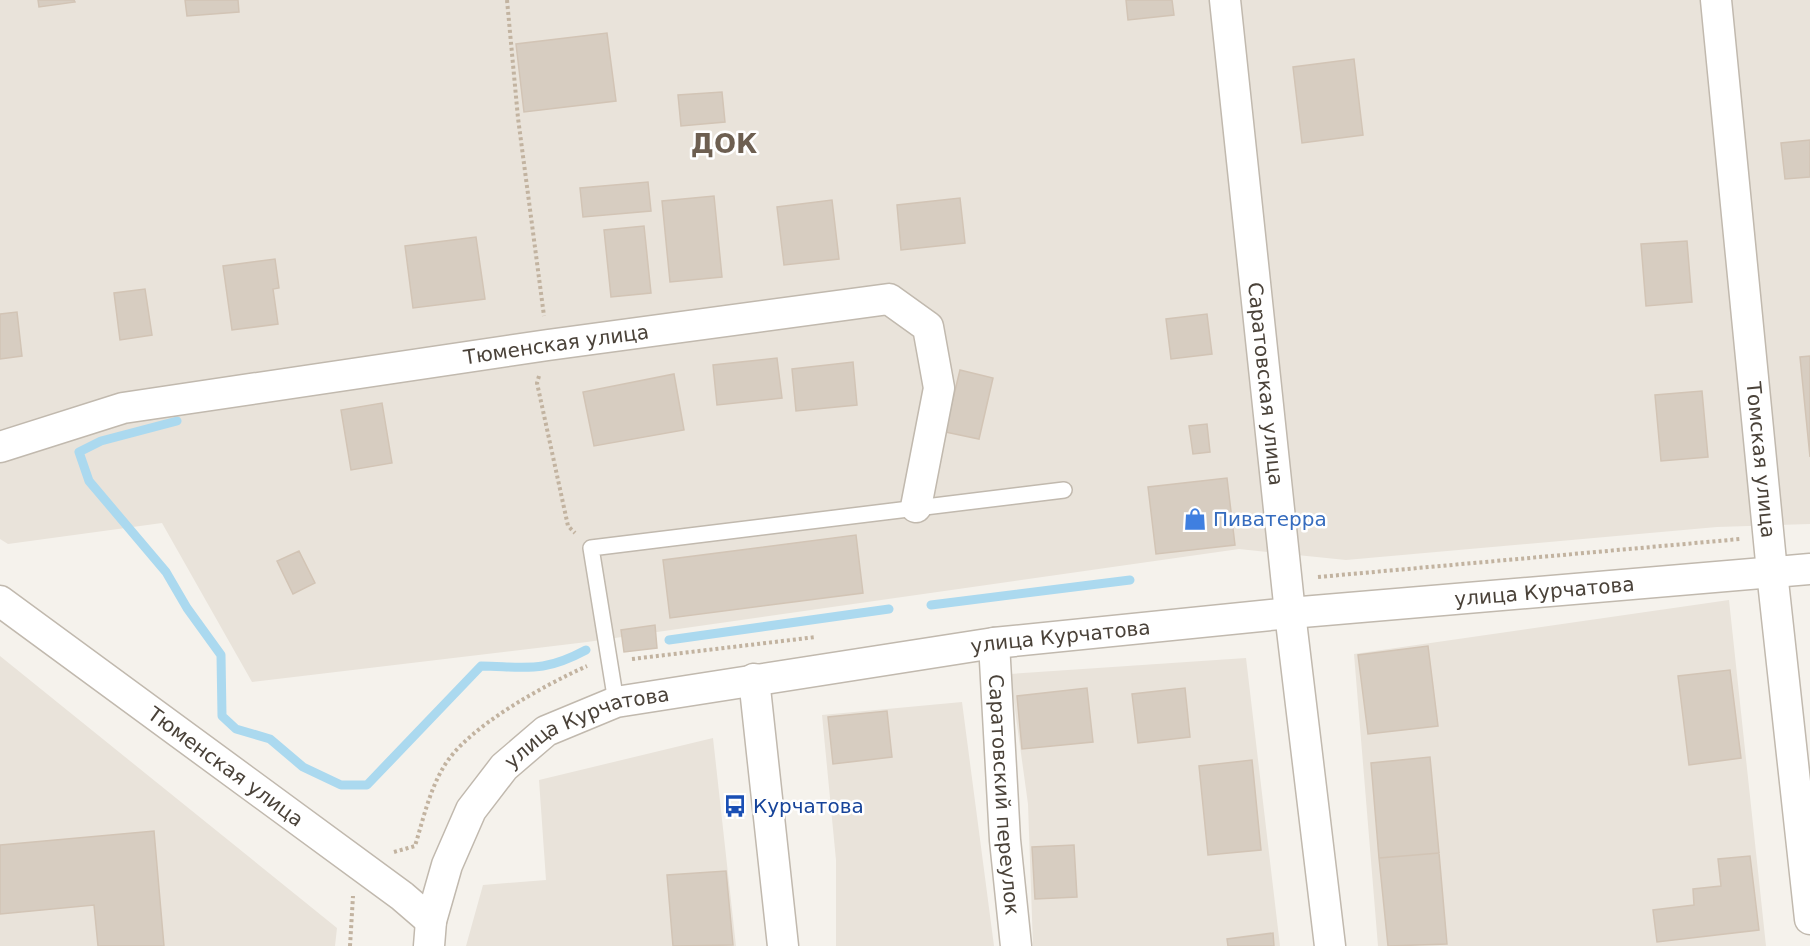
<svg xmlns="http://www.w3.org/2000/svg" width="1810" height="946" font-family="'DejaVu Sans',sans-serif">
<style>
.residential{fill:#e9e3da}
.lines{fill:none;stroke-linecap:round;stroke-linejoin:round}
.stream{stroke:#abd9ef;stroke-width:9}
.building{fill:#d7cdc1;stroke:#d2c4b5;stroke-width:1.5}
.service-casing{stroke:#c1b9ae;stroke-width:18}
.minor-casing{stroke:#c1b9ae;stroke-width:33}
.path{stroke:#c2b3a0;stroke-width:4;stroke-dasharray:3 3;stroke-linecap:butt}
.service{stroke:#fff;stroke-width:15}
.minor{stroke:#fff;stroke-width:30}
.labels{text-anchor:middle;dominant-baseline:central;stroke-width:5;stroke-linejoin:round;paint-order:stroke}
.street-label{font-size:20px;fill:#4a4239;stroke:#fff}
.shop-label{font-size:20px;fill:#366cbe;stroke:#fff;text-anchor:start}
.transit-label{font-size:20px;fill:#164399;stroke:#fff;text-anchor:start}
.district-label{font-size:26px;font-weight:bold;fill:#6d5f51;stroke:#fff}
</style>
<rect width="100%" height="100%" fill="#f5f2ec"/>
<!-- residential -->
<path class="residential" d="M 0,0 L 1810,0 L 1810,524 L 1717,527 L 1346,560 L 1239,549 L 587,642 L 252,682 L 162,523 L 8,544 L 0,539 Z
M 1729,600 L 1766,946 L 1378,946 L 1354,654 Z
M 0,656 L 337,928 L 335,946 L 0,946 Z
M 1246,658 L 1280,946 L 1033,946 L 1028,804 L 1010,674 Z
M 962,702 L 994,946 L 836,946 L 836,860 L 822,715 Z
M 713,738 L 736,946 L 466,946 L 483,885 L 546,880 L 539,780 Z"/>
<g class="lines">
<!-- stream -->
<path class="stream" d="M 177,421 L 101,441 L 79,452 L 89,481 L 166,572 L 187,608 L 221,655 L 222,716 L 236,729 L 270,739 L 303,767 L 341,785 L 367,785 L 481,666 C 528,667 543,673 586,650
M 931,605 L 1130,580
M 669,640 L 889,609"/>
</g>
<!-- building -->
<path class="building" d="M 38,0 L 74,0 L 75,2 L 39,7 Z
M 185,0 L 238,0 L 239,12 L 187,16 Z
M 1126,0 L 1172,0 L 1174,15 L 1128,20 Z
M 607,33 L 616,101 L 524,112 L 516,44 Z
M 1354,59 L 1363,135 L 1302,143 L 1293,67 Z
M 722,92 L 725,122 L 681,126 L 678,95 Z
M 1810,140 L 1810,177 L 1785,179 L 1781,143 Z
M 648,182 L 651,211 L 583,217 L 580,188 Z
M 714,196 L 722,277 L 670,282 L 662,201 Z
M 960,198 L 965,243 L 901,250 L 897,205 Z
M 832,200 L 839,259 L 784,265 L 777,207 Z
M 644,226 L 651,293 L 611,297 L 604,230 Z
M 476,237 L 485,299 L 413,308 L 405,246 Z
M 1687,241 L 1692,302 L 1646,306 L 1641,244 Z
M 275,259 L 279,288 L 273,289 L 278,324 L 232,330 L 223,266 Z
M 145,289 L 152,335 L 120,340 L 114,293 Z
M 17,312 L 22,356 L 0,359 L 0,314 Z
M 1207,314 L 1212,354 L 1171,359 L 1166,319 Z
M 1810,356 L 1810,457 L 1800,357 Z
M 777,358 L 782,398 L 717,405 L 713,365 Z
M 853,362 L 857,405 L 796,411 L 792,369 Z
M 960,370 L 993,378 L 979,439 L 945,432 Z
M 674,374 L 684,430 L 594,446 L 583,392 Z
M 1702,391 L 1708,457 L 1661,461 L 1655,395 Z
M 382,403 L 392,463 L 351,470 L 341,410 Z
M 1207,424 L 1210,452 L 1193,454 L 1189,426 Z
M 1227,478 L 1235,545 L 1156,554 L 1148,487 Z
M 856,535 L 863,593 L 670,618 L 663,560 Z
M 299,551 L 315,583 L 293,594 L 277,561 Z
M 655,625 L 657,648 L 624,652 L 621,630 Z
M 1428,646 L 1438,726 L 1368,734 L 1358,655 Z
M 1730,670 L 1741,758 L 1689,765 L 1678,676 Z
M 1087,688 L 1093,742 L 1022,749 L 1017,696 Z
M 1185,688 L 1190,737 L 1138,743 L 1132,694 Z
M 887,711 L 892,757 L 833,764 L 828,717 Z
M 1430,757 L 1439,853 L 1379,858 L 1371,763 Z
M 1252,760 L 1261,850 L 1208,855 L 1199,766 Z
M 154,831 L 164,946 L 98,946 L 94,905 L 0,914 L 0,845 Z
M 1074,845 L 1077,897 L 1035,899 L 1032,847 Z
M 1439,853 L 1447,944 L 1388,946 L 1379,858 Z
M 1750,856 L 1759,930 L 1657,942 L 1653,910 L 1694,905 L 1693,889 L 1721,886 L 1718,859 Z
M 726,871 L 733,945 L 673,946 L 667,875 Z
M 1273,933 L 1274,946 L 1228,946 L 1227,939 Z"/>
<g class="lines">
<!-- service casing -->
<g class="service-casing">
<path id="service" d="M 616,702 L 591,548 L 1064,490"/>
</g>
<!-- minor casing -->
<g class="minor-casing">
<g id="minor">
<path id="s1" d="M 1225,0 L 1290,613 L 1330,946"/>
<path id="s2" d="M 1716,0 L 1772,572 L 1810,919"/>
<path id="s3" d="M 0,447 L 123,408 L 548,345 L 889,299 L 928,327 L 939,388 L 916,507"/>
<path id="s4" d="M 0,601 L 402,896 L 431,921"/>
<path id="s5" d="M 994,643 L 1005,840 L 1016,946"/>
<path d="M 754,679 L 783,946"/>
<path id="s6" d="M 429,946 L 431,921 L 447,865 L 471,810 L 504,767 L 546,731 L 616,702 L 994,643 L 1290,613 L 1810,569"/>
</g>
</g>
<!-- path -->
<path class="path" d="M 507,0 L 518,118 L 544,316
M 539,376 L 537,383 L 568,526 L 575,533
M 1318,577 L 1740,539
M 632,659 L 816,637
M 394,852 L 415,846 C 423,820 429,792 443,768 C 466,727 545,685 587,666
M 350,946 L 353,896"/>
<!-- service -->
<use href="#service" class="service"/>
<!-- minor -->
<use href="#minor" class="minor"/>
</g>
<!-- icons -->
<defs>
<g id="shop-bare" transform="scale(1.8)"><path d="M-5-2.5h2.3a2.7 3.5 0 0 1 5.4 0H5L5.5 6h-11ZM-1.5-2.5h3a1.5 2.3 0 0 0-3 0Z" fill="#3f7fe0" stroke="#fff" stroke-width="2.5" paint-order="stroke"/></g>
<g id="bus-bare" transform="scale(1.8)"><path d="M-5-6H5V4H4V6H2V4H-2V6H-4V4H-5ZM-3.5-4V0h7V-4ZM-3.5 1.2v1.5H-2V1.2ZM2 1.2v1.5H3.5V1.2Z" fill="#1a4fb4" stroke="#fff" stroke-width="2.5" paint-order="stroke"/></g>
</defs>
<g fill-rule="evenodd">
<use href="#shop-bare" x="1195" y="519"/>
<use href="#bus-bare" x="735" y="806"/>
</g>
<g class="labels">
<!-- street labels -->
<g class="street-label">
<text stroke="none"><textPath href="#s3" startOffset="567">Тюменская улица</textPath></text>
<text stroke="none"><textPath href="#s1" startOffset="386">Саратовская улица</textPath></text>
<text stroke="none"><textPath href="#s2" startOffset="462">Томская улица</textPath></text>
<text stroke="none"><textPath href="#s6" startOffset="1264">улица Курчатова</textPath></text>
<text stroke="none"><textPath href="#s6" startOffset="778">улица Курчатова</textPath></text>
<text stroke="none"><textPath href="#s6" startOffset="292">улица Курчатова</textPath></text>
<text stroke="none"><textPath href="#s4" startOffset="280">Тюменская улица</textPath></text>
<text stroke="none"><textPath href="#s5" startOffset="152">Саратовский переулок</textPath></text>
</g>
<!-- shop labels -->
<g class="shop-label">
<text x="1213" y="519">Пиватерра</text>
</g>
<!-- transit labels -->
<g class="transit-label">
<text x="753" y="806">Курчатова</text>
</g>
<!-- district labels -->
<g class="district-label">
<text x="724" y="144">ДОК</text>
</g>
</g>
</svg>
